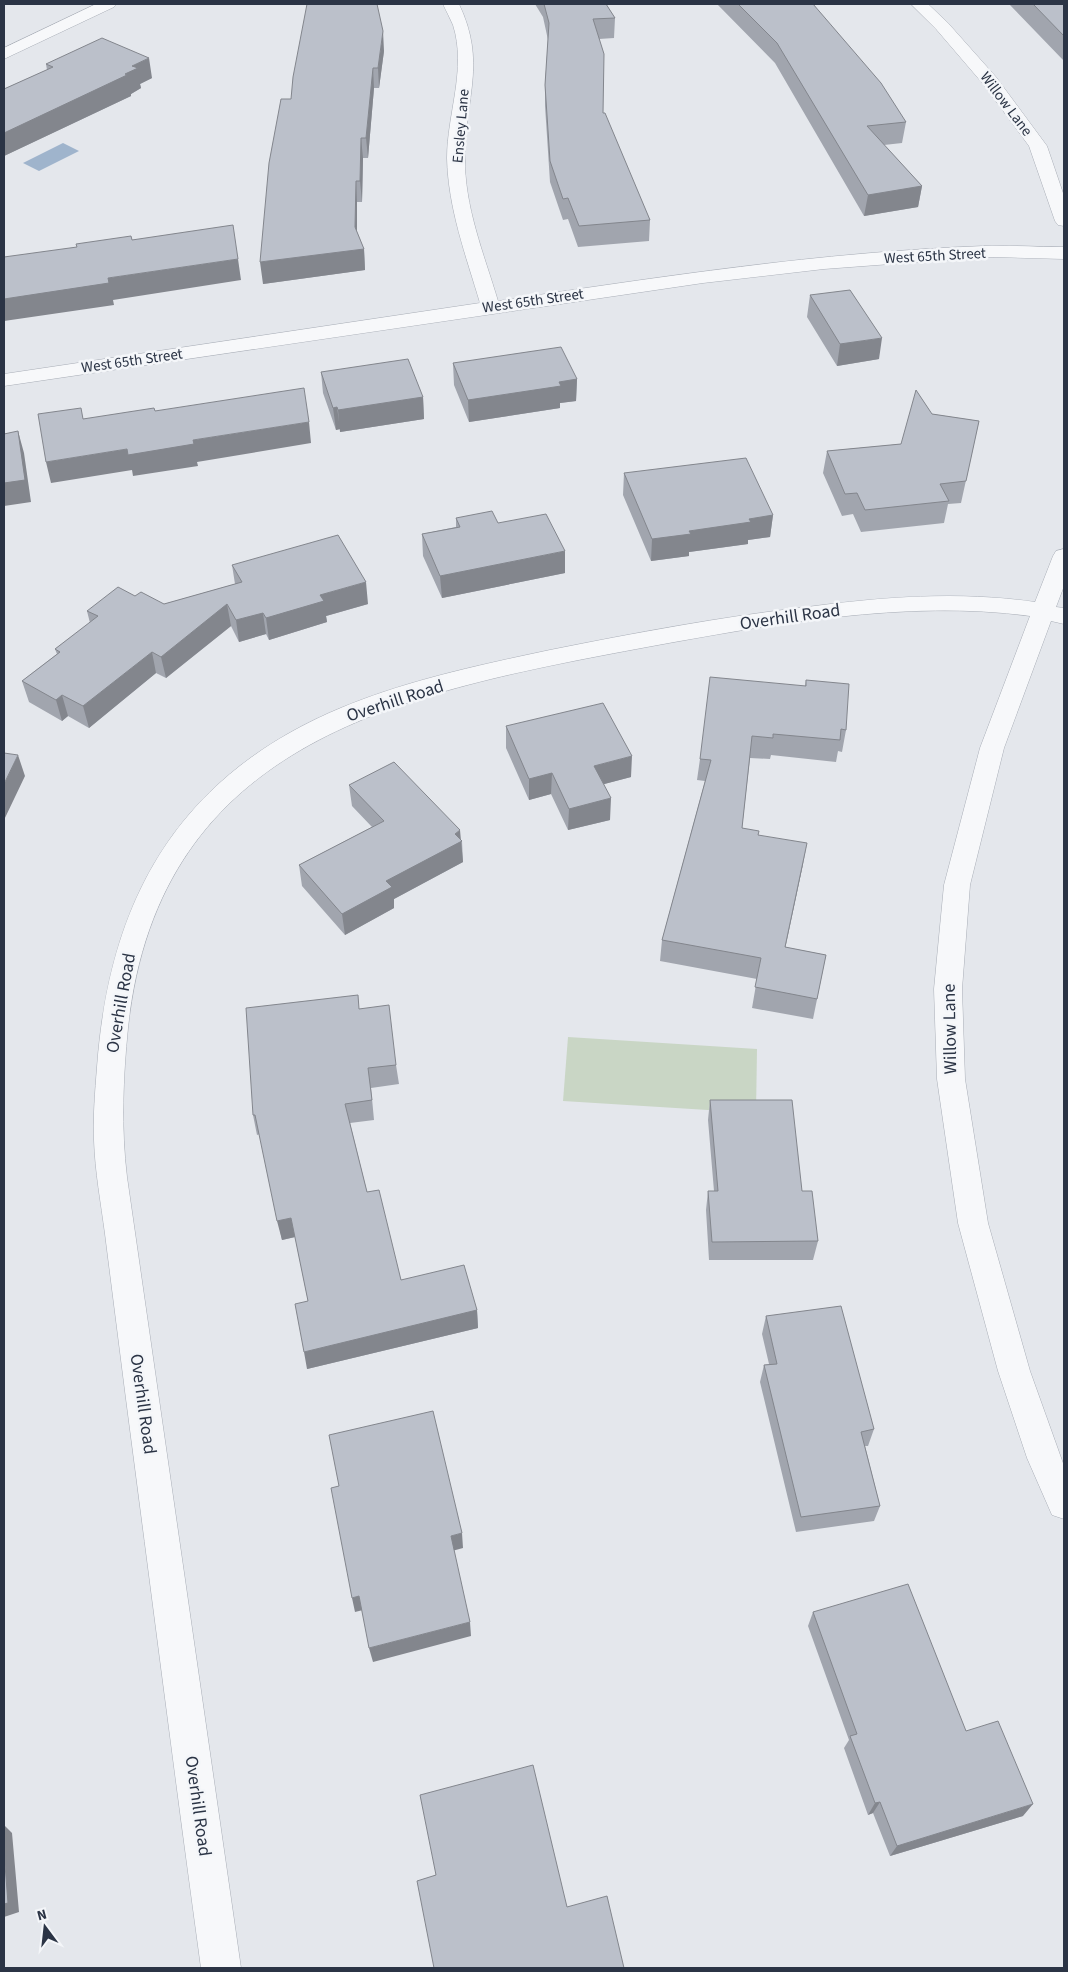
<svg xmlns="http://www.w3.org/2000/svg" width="1068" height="1972" font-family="'Source Sans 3',sans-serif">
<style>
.green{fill:#c9d6c5}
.water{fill:#9fb4cc}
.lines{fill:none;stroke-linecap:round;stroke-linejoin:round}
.minor-casing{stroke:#a9aeb7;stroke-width:1}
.tertiary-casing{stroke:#a9aeb7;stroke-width:1}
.minor{fill:#f7f8fa;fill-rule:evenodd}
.tertiary{fill:#f7f8fa;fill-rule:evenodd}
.wall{fill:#a1a5ae}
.shaded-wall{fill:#83868d}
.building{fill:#bbc0ca;stroke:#83868d}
.labels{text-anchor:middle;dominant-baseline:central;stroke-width:5;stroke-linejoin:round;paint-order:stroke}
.far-street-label{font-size:15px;fill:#2b3445;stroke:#f4f6f9}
.street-label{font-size:18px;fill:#2b3445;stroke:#f4f6f9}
</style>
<rect width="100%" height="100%" fill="#e4e7ec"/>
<!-- green -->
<path class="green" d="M 568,1037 L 757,1049 L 756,1113 L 563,1101 Z"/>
<!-- water -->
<path class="water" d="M 63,143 L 79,151 L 39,171 L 23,163 Z"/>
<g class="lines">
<!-- minor casing -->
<g class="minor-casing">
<path id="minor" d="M 443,4 L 459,4 C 487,63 465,97 465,157 C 464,206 484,254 498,301 C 660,277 821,252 984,246 C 1011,245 1037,247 1064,247 L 1064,259 L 994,257 L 944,260 L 824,269 L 703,283 L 4,386 L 4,374 L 480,303 C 466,256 448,208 447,158 C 447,114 467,69 453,25 C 450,18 446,11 443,4 Z
M 911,4 L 928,4 L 948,23 L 996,77 L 1047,146 L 1064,196 L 1064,226 L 1058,225 L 1055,221 L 1029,146 L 984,85 L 936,29 Z
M 1064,549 L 1064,586 L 1056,607 L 1064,608 L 1064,624 L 1051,621 L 1004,748 L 970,885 L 962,989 L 965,1079 L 988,1223 L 1030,1371 L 1064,1466 L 1064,1519 L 1052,1515 L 1027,1458 L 998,1371 L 958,1223 L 937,1079 L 934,989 L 944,885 L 980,748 L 1030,616 C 907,599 768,625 647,647 C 407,692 159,737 128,1028 C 123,1078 121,1128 127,1177 L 241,1968 L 201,1968 C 175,1779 151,1589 126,1399 C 119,1344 112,1289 105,1234 C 101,1203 95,1172 94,1140 C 93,1116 95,1092 97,1067 C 109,903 175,782 329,713 C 399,682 475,666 550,650 C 635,633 720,617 807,607 C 883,597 958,591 1035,602 L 1053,556 L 1056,551 Z"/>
</g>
<!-- tertiary casing -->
<g class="tertiary-casing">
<path id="tertiary" d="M 96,4 L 116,4 L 114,7 L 4,59 L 4,48 Z"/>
</g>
<!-- minor -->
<use href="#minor" class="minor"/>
<!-- tertiary -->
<use href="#tertiary" class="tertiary"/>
</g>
<!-- wall -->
<path class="wall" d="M 535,4 L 606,4 L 615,18 L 614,38 L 599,39 L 603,113 L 650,220 L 649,241 L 578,247 L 568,219 L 563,220 L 550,182 L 545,106 L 545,85 L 548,40 L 543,17 Z
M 717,4 L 813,4 L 906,122 L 902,143 L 884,145 L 922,186 L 918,207 L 864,216 L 775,63 Z
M 1009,4 L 1064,4 L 1064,61 Z
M 384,51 L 379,88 L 374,88 L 368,158 L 363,158 L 362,202 L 357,202 L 357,232 L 364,249 L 365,270 L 263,284 L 291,99 Z
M 46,64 L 152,78 L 140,84 L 141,88 L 131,94 L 131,96 L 4,156 L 4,89 L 47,70 Z
M 810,295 L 879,359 L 837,366 L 807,317 Z
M 453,363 L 577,379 L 576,401 L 560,403 L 560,408 L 469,422 L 454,385 Z
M 321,372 L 423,397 L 424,419 L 340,432 L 340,429 L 336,430 L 323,393 Z
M 932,414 L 979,421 L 961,503 L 948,504 L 944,523 L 861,532 L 853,514 L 842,516 L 823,473 L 827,451 L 901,444 Z
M 624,473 L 773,515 L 770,537 L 748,540 L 748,544 L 689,552 L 689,556 L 651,561 L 623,495 Z
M 456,518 L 498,523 L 565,573 L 442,598 L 423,556 L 422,534 L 456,527 Z
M 232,565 L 368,604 L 326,616 L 327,622 L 269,640 L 266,634 L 239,642 L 231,626 L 166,678 L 156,673 L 89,728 L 68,716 L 62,721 L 29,702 L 22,681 L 57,654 L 55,649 L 90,623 L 87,611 L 135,596 L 164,604 L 235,584 Z
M 806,680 L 846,730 L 842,752 L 838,751 L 836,762 L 771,755 L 770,759 L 750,758 L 742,828 L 758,835 L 803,864 L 785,947 L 826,955 L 813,1019 L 752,1008 L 757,979 L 660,961 L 662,940 L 705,781 L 697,780 L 700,759 L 805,686 Z
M 506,726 L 631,777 L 604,784 L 610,820 L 568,830 L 551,794 L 529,800 L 506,748 Z
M 349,785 L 461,840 L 462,841 L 463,862 L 394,899 L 394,908 L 345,935 L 302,886 L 299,865 L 372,827 L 352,806 Z
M 360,1009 L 396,1065 L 399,1084 L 371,1088 L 374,1120 L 350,1123 L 367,1192 L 401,1280 L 477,1310 L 478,1328 L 307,1369 L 308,1301 L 295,1237 L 282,1240 L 260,1134 L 257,1135 L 253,1115 Z
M 710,1100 L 802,1191 L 818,1241 L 813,1260 L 709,1260 L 706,1210 L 708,1191 L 714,1191 L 708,1120 Z
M 766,1316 L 874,1429 L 868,1446 L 865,1446 L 880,1506 L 874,1521 L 796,1532 L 760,1382 L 764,1365 L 769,1364 L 762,1334 Z
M 813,1612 L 966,1731 L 1023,1816 L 890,1856 L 873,1813 L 868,1815 L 844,1748 L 849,1740 L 808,1626 Z"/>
<!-- shaded-wall -->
<path class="shaded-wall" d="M 383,31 L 384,51 L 379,88 L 378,68 Z
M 149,58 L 152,78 L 140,84 L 141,88 L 131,94 L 131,96 L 4,156 L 4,133 L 125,74 L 132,66 Z
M 373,68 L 374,88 L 368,158 L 366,138 Z
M 361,138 L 363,158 L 362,202 L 360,181 Z
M 356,181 L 357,202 L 357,248 L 355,227 Z
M 922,186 L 918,207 L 864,216 L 868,195 Z
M 364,249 L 365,270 L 263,284 L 260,262 Z
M 238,259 L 241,280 L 113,300 L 114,305 L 4,321 L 4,299 L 108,278 Z
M 882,338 L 879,359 L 837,366 L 840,344 Z
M 577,379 L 576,401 L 560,403 L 560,408 L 469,422 L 468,400 L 559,382 Z
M 423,397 L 424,419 L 340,432 L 338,410 Z
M 337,407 L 340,429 L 336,430 L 333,408 Z
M 309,422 L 311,443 L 197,462 L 198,466 L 133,476 L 132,470 L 51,483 L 46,462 L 127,449 L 193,440 Z
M 18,431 L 24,453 L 31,502 L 4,506 L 4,483 Z
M 773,515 L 770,537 L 748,540 L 748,544 L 689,552 L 689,556 L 651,561 L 652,539 L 749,519 Z
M 565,551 L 565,573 L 442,598 L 440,576 Z
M 366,582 L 368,604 L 326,616 L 327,622 L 269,640 L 266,618 L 320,595 Z
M 227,604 L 231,626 L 166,678 L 161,657 Z
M 263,613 L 266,634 L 239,642 L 236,620 Z
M 152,652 L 156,673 L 89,728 L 83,706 Z
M 62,695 L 68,716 L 62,721 L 56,700 Z
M 18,755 L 25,776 L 4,820 L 4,784 Z
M 632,756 L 631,777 L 593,787 L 594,766 Z
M 552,773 L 551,794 L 529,800 L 529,779 Z
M 611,798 L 610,820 L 568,830 L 569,809 Z
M 460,830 L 463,862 L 394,899 L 394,908 L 345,935 L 342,914 L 386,881 L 455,834 Z
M 807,843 L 803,864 L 781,968 L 785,947 Z
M 291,1218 L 295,1237 L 282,1240 L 277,1221 Z
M 477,1310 L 478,1328 L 307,1369 L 304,1352 Z
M 462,1533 L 463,1548 L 452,1551 L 451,1536 Z
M 359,1596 L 363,1610 L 355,1612 L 352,1598 Z
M 470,1622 L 471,1636 L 373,1662 L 369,1648 Z
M 880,1802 L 873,1813 L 868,1815 L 875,1803 Z
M 1033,1804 L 1023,1816 L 890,1856 L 897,1846 Z
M 4,1825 L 12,1833 L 19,1912 L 4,1917 Z"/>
<!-- building -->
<path class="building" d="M 307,4 L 377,4 L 383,31 L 378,68 L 373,68 L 366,138 L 361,138 L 360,181 L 356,181 L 355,227 L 364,249 L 260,262 L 269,163 L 281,99 L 291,99 L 293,77 Z
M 544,4 L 606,4 L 615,18 L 593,19 L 604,54 L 603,113 L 605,113 L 650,220 L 579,226 L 568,198 L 563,199 L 550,161 L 545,85 L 549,23 Z
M 738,4 L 813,4 L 881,83 L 906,122 L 867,126 L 922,186 L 868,195 L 777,43 Z
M 1033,4 L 1064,4 L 1064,36 Z
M 102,38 L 149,58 L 132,66 L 138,68 L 125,74 L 127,75 L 4,133 L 4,89 L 53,67 L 46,64 Z
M 233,225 L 238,259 L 108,278 L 109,283 L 4,299 L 4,257 L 77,247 L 76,244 L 131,236 L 132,240 Z
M 850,290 L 882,338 L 840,344 L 810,295 Z
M 561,347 L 577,379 L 559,382 L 561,386 L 468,400 L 453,363 Z
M 408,359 L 423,397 L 338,410 L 337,407 L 333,408 L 321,372 Z
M 304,388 L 309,422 L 193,440 L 194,444 L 128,455 L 127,449 L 46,462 L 38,414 L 81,408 L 83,419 L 154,408 L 155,411 Z
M 916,390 L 932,414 L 979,421 L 966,481 L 940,484 L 949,501 L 865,510 L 857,493 L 845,494 L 827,451 L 901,444 Z
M 18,431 L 25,480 L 4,483 L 4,434 Z
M 746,458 L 773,515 L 749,519 L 751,522 L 689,531 L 691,534 L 652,539 L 624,473 Z
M 492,511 L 498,523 L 546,514 L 565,551 L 440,576 L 422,534 L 460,527 L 456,518 Z
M 338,535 L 366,582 L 320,595 L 324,601 L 266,618 L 263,613 L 236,620 L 227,604 L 161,657 L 152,652 L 83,706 L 62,695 L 56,700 L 22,681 L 60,652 L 55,649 L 98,616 L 87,611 L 118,587 L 135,596 L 141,592 L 164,604 L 242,582 L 232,565 Z
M 710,677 L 806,686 L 806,680 L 849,684 L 846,730 L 841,729 L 840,740 L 773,734 L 773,738 L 752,736 L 742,828 L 759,831 L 758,835 L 807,843 L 785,947 L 826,955 L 817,999 L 755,987 L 761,958 L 662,940 L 711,760 L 700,759 Z
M 603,703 L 632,756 L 594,766 L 611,798 L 569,809 L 552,773 L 529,779 L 506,726 Z
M 4,753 L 18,755 L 4,784 Z
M 394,762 L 460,830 L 455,834 L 462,841 L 386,881 L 392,887 L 342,914 L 299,865 L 384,821 L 349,785 Z
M 358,995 L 359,1009 L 389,1005 L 396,1065 L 368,1068 L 372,1100 L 345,1104 L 367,1192 L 379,1190 L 401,1280 L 464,1265 L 477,1310 L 304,1352 L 295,1304 L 308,1301 L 291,1218 L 277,1221 L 255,1115 L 253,1115 L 246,1008 Z
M 710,1100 L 792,1100 L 802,1191 L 812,1191 L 818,1241 L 712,1242 L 708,1191 L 718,1191 Z
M 841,1306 L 874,1429 L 861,1432 L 880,1506 L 801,1517 L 764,1365 L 777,1364 L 766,1316 Z
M 433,1411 L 462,1533 L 451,1536 L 470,1622 L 369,1648 L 359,1596 L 352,1598 L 331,1488 L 339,1486 L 329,1435 Z
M 908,1584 L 966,1731 L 998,1721 L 1033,1804 L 897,1846 L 880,1802 L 875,1803 L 850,1736 L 857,1734 L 813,1612 Z
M 533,1765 L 567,1907 L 607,1896 L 624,1968 L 434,1968 L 417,1881 L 436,1875 L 420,1795 Z
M 4,1852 L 8,1903 L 4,1904 Z"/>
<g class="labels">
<!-- far-street labels -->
<g class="far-street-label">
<text transform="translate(1006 104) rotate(53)">Willow Lane</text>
<text transform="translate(461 126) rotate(-85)">Ensley Lane</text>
<text transform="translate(935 256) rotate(-3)">West 65th Street</text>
<text transform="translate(533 301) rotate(-8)">West 65th Street</text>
<text transform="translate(132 361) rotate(-8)">West 65th Street</text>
</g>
<!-- street labels -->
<g class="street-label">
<text transform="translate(790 617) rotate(-8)">Overhill Road</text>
<text transform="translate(395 701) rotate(-18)">Overhill Road</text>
<text transform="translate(121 1003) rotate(-80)">Overhill Road</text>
<text transform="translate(950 1029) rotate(-91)">Willow Lane</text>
<text transform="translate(143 1404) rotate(82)">Overhill Road</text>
<text transform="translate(198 1806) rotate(82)">Overhill Road</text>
</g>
</g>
<!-- border -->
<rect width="1068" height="1972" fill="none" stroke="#2b3445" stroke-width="10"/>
<!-- north arrow -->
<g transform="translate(45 1927) rotate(345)" stroke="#f4f6f9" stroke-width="4" paint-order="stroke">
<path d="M0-4L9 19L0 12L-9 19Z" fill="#2b3445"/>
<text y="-8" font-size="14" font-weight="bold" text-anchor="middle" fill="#2b3445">N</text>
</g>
</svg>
